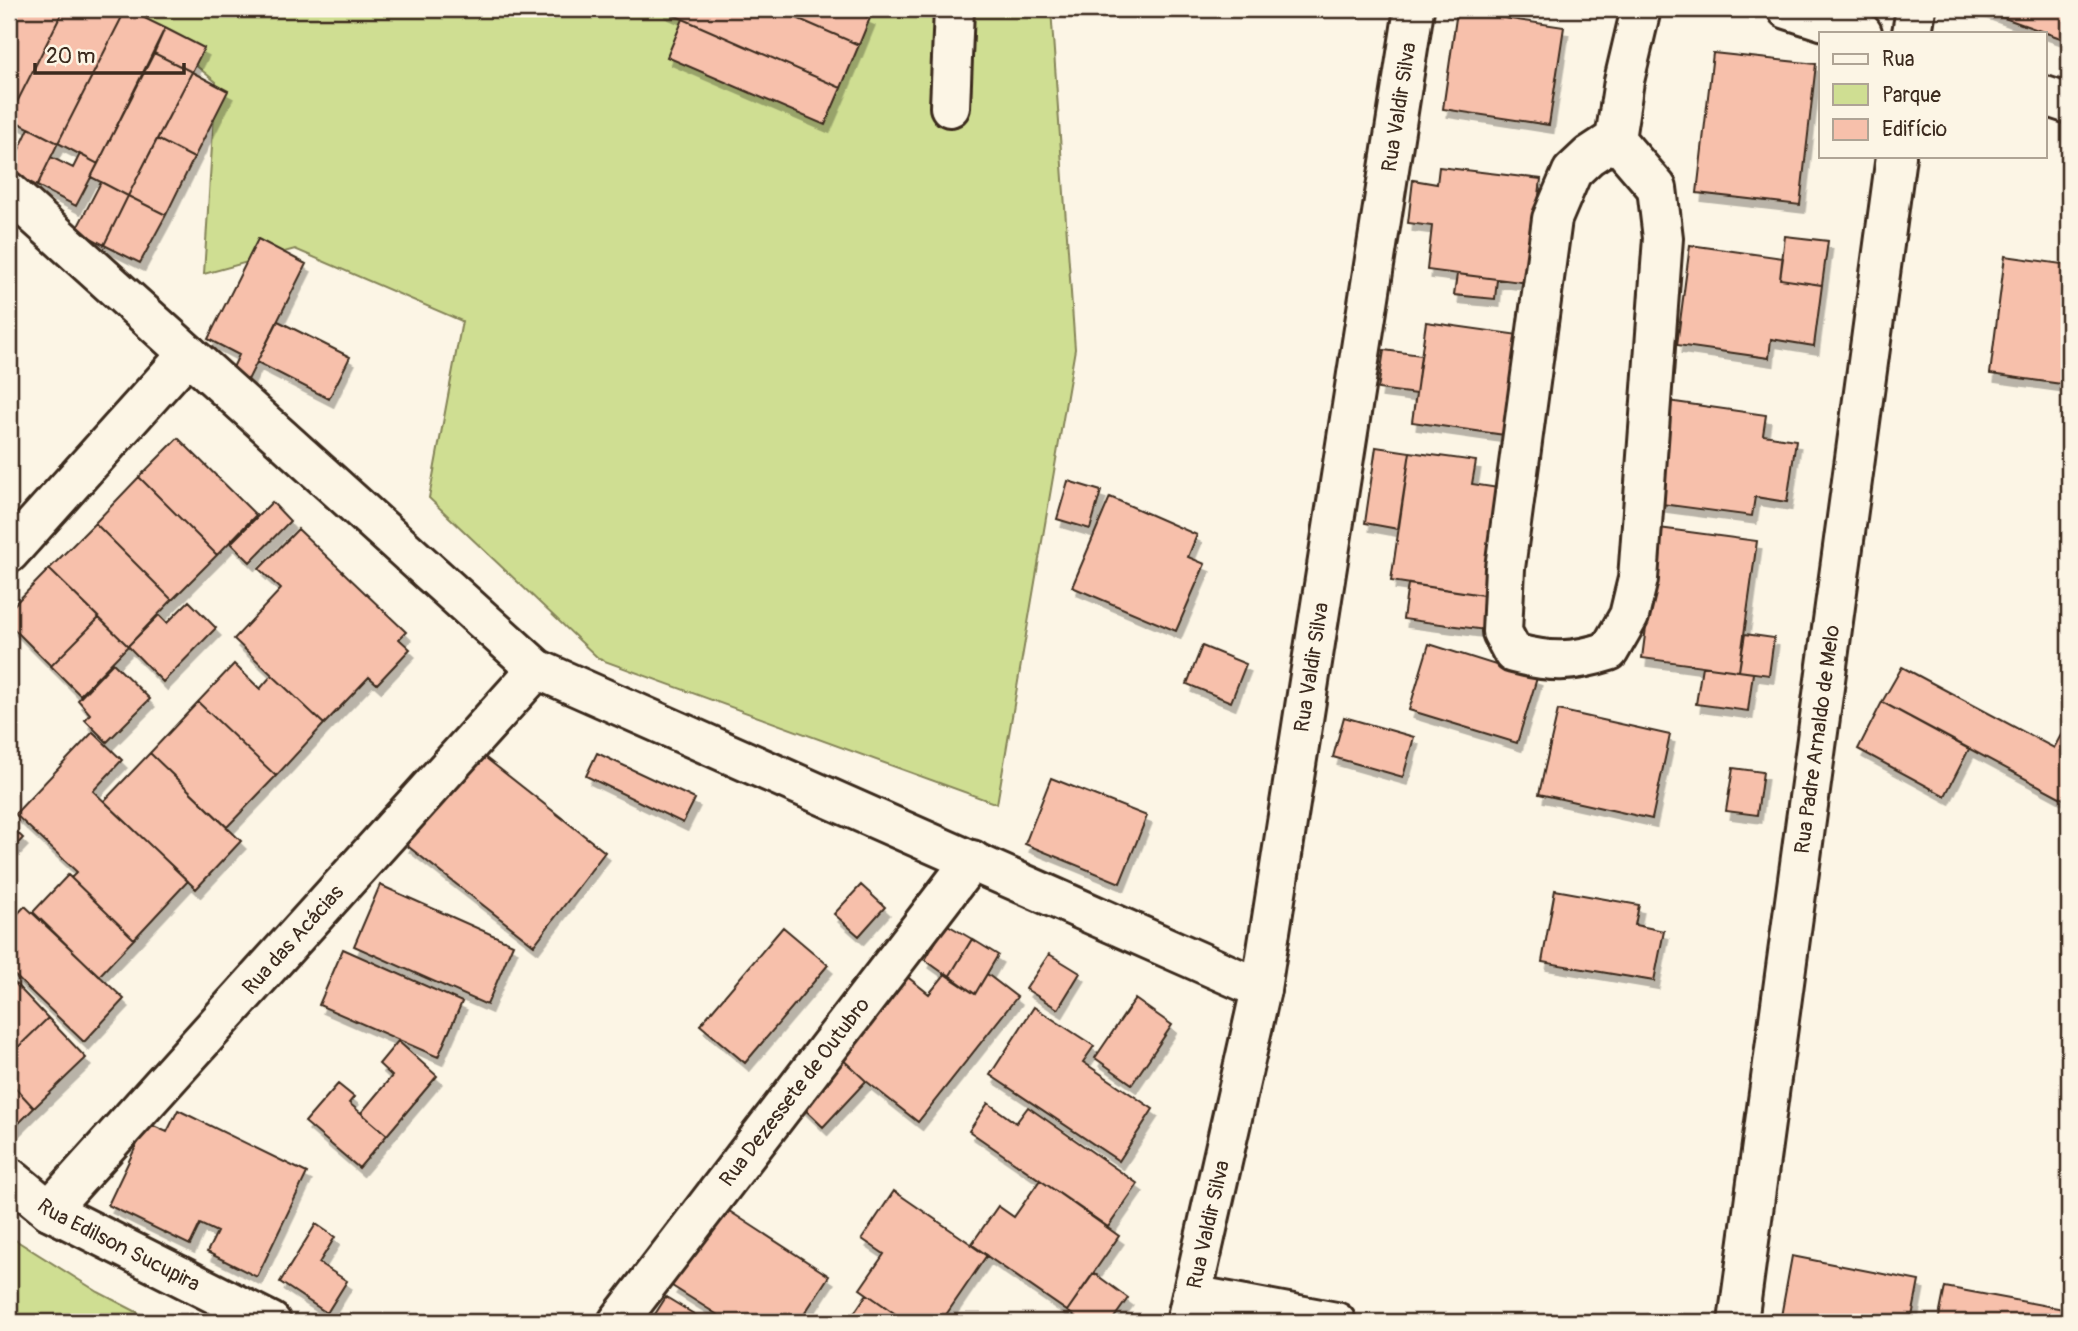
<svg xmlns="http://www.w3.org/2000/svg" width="2078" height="1331" font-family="Pangolin,sans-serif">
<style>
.green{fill:#cfde92;stroke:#858458;stroke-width:2}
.building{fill:#f7c0ab;stroke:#3b2a1e;stroke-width:2;filter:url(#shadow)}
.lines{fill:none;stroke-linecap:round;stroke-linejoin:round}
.street-casing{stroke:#3b2a1e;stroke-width:44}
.street{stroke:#fcf5e5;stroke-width:38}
.labels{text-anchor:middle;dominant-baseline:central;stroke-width:5;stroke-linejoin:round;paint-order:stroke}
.street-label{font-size:21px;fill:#3b2a1e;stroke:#fcf5e5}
</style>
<defs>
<filter id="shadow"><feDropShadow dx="4.5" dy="8" stdDeviation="0" flood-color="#0004"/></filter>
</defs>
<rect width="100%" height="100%" fill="#fcf5e5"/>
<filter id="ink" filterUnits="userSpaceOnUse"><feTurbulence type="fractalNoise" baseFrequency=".0143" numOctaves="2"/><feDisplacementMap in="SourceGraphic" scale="14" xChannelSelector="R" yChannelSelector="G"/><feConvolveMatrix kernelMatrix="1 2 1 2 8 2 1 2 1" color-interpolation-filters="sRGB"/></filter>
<g filter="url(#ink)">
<!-- green -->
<path class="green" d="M 127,9 L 1051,9 L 1075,349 L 997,804 L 599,659 L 429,498 L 462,321 L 295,249 L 204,274 L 216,82 Z
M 9,1236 L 98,1292 L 156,1322 L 9,1322 Z"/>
<!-- building -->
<path class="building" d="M 9,9 L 64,9 L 9,118 Z
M 64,9 L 126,9 L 58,143 L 9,118 Z
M 126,9 L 165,28 L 98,164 L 58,143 Z
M 660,9 L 776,9 L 859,45 L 841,88 Z
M 776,9 L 853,9 L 853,11 L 870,18 L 859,45 Z
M 1979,9 L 2069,9 L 2069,41 Z
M 1457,11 L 1564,27 L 1549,125 L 1443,109 Z
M 683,19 L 841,88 L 825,125 L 667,57 Z
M 165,28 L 204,48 L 192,72 L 154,53 Z
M 154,53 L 192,72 L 128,196 L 91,177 Z
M 1713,53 L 1816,64 L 1800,205 L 1697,193 Z
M 192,72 L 228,91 L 194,158 L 157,139 Z
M 29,128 L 58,143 L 37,186 L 9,171 Z
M 157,139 L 194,158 L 166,215 L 128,196 Z
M 80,154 L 98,164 L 76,206 L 37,186 L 51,157 L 73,168 Z
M 1439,167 L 1541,179 L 1528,283 L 1427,270 L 1432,226 L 1408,223 L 1413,180 L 1437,184 Z
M 101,182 L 128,196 L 104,245 L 76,230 Z
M 128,196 L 166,215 L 140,263 L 104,245 Z
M 1785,236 L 1828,241 L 1822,285 L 1780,279 Z
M 258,239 L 306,264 L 246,384 L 229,376 L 239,355 L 208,339 Z
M 1690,245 L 1783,258 L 1780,279 L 1822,285 L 1814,346 L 1771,339 L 1769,358 L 1677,345 Z
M 2005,256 L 2069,265 L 2069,385 L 1990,374 Z
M 1457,274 L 1497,279 L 1495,299 L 1454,295 Z
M 278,321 L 350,357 L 329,399 L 257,362 Z
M 1426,322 L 1526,336 L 1512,436 L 1412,422 Z
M 1384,350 L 1421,355 L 1416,394 L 1378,389 Z
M 1668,401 L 1766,415 L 1763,435 L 1796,440 L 1787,502 L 1755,497 L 1752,516 L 1654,503 Z
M 178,438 L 256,515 L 217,555 L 139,477 Z
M 1376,447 L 1410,452 L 1398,529 L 1365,523 Z
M 1410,452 L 1476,461 L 1472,484 L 1505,489 L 1490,596 L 1391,581 Z
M 139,477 L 217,555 L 172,600 L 95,523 Z
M 1068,481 L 1101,491 L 1090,529 L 1057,519 Z
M 1110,497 L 1197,535 L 1188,557 L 1205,564 L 1176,631 L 1072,587 Z
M 272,502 L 290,521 L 250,562 L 231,543 Z
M 95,523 L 172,600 L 128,646 L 49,569 Z
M 1659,528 L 1757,541 L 1739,671 L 1642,658 Z
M 298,529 L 406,632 L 399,639 L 410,649 L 377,684 L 369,677 L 324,724 L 234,639 L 281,589 L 259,569 Z
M 49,569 L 99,618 L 51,666 L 9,624 L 9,610 Z
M 1408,584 L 1490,596 L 1485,630 L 1403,619 Z
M 189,601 L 216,628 L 163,682 L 128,646 L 159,615 L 167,623 Z
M 99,618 L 128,646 L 80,695 L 51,666 Z
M 1745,634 L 1774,638 L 1769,675 L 1739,671 Z
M 1429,644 L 1537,678 L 1517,743 L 1409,710 Z
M 1202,646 L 1246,664 L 1231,702 L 1187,684 Z
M 113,663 L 150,699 L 107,742 L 85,720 L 90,714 L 78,700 Z
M 234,664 L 260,689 L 272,675 L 324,724 L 276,776 L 198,702 Z
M 1702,666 L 1753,673 L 1748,711 L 1696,704 Z
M 1902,667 L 2054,748 L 2069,720 L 2069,802 L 1882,702 Z
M 198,702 L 276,776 L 227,827 L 150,753 Z
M 1882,702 L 1969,749 L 1945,796 L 1858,749 Z
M 1558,710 L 1670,735 L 1652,819 L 1539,794 Z
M 1344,717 L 1414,737 L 1403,777 L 1333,757 Z
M 93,732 L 122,760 L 93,791 L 188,881 L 134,939 L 71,878 L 77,872 L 15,814 Z
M 477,751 L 605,852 L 534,945 L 405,844 Z
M 150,753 L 241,841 L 196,889 L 104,801 Z
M 597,753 L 695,799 L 683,823 L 586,776 Z
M 1733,768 L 1763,772 L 1757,815 L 1726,811 Z
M 1051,778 L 1147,816 L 1120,883 L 1025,844 Z
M 9,825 L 23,838 L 9,853 Z
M 68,875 L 134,939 L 99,976 L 33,912 Z
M 380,885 L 513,944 L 487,1005 L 354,946 Z
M 861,885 L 885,907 L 859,936 L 834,914 Z
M 1555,890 L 1639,905 L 1635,925 L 1664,931 L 1654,981 L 1542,962 Z
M 25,906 L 124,999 L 84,1042 L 9,970 L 9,923 Z
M 946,924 L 972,939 L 949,977 L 925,960 Z
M 783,927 L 828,965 L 745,1063 L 700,1025 Z
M 972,939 L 998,955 L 975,994 L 949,977 Z
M 343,949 L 462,1002 L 438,1057 L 319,1005 Z
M 1049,954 L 1080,973 L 1058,1009 L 1026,989 Z
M 946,973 L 975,994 L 987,974 L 1017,997 L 918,1122 L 866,1081 L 839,1056 L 905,975 L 929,994 Z
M 9,977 L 48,1018 L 9,1056 Z
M 1135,999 L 1172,1025 L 1132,1084 L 1095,1058 Z
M 1034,1007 L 1094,1046 L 1083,1062 L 1153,1109 L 1119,1161 L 990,1075 Z
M 48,1018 L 86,1058 L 34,1108 L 9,1081 L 9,1056 Z
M 398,1041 L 437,1076 L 387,1135 L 361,1113 L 392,1076 L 379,1064 Z
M 839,1056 L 866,1081 L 823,1127 L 797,1102 Z
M 9,1081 L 34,1108 L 9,1133 Z
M 338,1084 L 354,1097 L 349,1103 L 387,1135 L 359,1168 L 305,1122 Z
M 988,1103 L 1016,1123 L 1028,1107 L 1138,1184 L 1108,1227 L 969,1131 Z
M 178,1110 L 307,1173 L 257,1277 L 207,1252 L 217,1232 L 200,1224 L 190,1245 L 108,1205 L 147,1123 L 167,1132 Z
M 1040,1180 L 1119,1236 L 1067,1311 L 971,1245 L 998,1206 L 1014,1217 Z
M 894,1191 L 987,1255 L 941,1322 L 907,1322 L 860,1289 L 884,1254 L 862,1239 Z
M 723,1207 L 829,1276 L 799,1322 L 729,1322 L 672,1286 Z
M 316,1224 L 335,1237 L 319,1263 L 347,1281 L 327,1313 L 280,1282 Z
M 1792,1256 L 1919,1281 L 1911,1322 L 1780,1322 Z
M 1094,1273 L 1128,1298 L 1111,1322 L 1082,1322 L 1067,1311 Z
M 1945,1287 L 2069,1310 L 2069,1322 L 1938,1322 Z
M 867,1294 L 907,1322 L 848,1322 Z
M 666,1297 L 707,1322 L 650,1322 Z"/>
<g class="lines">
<!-- street casing -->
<g class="street-casing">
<g id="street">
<path d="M 1787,9 L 1862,33"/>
<path d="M 1912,33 L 1916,9"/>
<path d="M 2045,96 L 2069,104"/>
<path d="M 950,107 L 954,9"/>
<path d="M 1615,139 L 1589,156 L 1572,172 L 1552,219 L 1505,568 L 1502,632 L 1513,653 C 1551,663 1571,663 1609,651 L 1629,616 L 1638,579 L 1663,238 L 1657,188 L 1615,139 L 1624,81 L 1641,9"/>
<path d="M 9,192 L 537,669 L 1261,989"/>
<path d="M 9,553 L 188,354"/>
<path id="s1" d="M 9,1177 L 49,1210 L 271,1322"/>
<path id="s2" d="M 49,1210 L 537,669"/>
<path d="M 1192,1295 L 1336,1322"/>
<path id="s3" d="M 618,1322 L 972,860"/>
<path id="s4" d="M 1186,1322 L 1261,989 L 1414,9"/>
<path id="s5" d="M 1738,1322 L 1896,156"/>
</g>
</g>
<!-- street -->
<use href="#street" class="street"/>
</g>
</g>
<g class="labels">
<!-- street labels -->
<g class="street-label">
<text stroke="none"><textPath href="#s4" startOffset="1234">Rua Valdir Silva</textPath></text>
<text stroke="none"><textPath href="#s4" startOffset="667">Rua Valdir Silva</textPath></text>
<text stroke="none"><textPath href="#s5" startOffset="588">Rua Padre Arnaldo de Melo</textPath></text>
<text stroke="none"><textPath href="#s2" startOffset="364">Rua das Acácias</textPath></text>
<text stroke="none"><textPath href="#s3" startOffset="290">Rua Dezessete de Outubro</textPath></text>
<text stroke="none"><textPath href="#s4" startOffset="100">Rua Valdir Silva</textPath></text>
<text stroke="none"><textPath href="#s1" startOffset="130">Rua Edilson Sucupira</textPath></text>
</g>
</g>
<!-- margin -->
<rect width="2078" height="1331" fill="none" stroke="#fcf5e5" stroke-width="35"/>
<rect x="18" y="18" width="2043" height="1296" fill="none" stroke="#3b2a1e" stroke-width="2.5" filter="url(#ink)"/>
<!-- legend -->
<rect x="1819" y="32" width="228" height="126" fill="#fcf5e5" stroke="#afa495" stroke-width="2"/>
<rect x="1833" y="54" width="35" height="10" fill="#fcf5e5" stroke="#afa495" stroke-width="2"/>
<text x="1882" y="66" font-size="21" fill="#3b2a1e">Rua</text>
<rect x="1833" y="84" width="35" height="21" fill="#cfde92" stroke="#afa495" stroke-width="2"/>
<text x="1882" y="102" font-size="21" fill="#3b2a1e">Parque</text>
<rect x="1833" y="119" width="35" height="21" fill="#f7c0ab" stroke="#afa495" stroke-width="2"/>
<text x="1882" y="136" font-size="21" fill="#3b2a1e">Edifício</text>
<!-- scale -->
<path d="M35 63v10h149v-10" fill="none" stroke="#3b2a1e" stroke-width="3.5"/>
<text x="46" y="63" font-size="21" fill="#3b2a1e" stroke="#fcf5e5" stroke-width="5" paint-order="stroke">20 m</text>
</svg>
